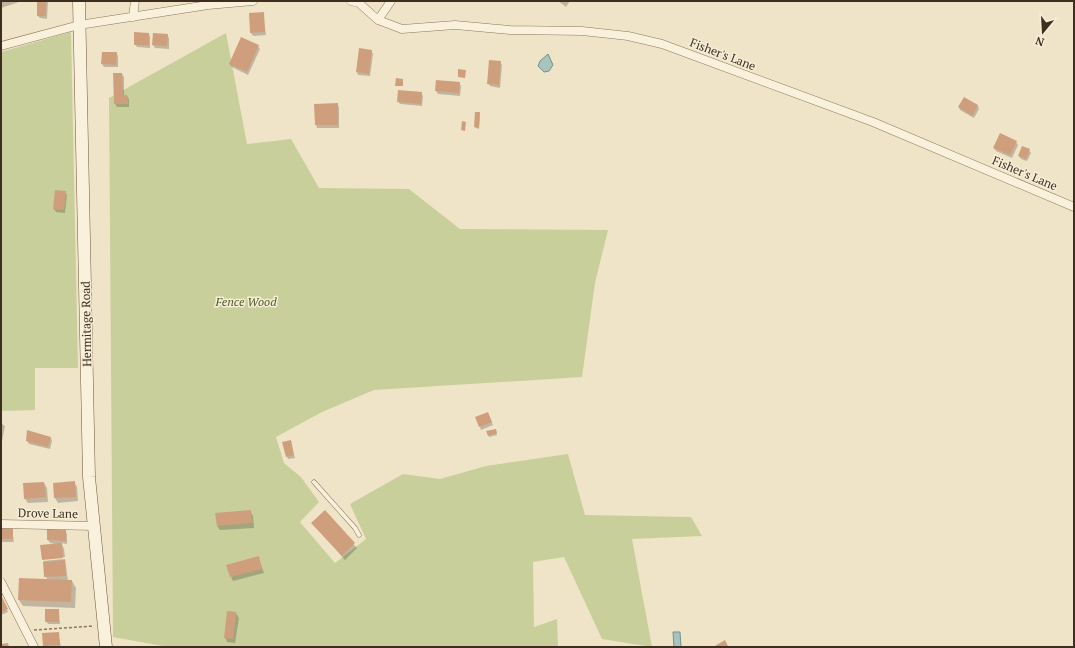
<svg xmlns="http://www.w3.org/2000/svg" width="1075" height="648" font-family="'PT Serif',serif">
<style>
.green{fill:#c9cf9b}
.water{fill:#a9c4bc;stroke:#6f938a}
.shadow{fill:#0003}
.building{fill:#cf9f7d}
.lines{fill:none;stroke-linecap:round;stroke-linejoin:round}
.lane-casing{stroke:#8d765c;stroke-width:5}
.street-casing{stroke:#8d765c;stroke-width:9}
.secondary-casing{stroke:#6f573f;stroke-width:13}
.path{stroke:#8d765c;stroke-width:1.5;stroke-dasharray:3 2;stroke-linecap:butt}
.lane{stroke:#faf1dc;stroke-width:4}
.street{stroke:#faf1dc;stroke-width:8}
.secondary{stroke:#faf1dc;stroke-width:12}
.labels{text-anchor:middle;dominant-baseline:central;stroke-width:3;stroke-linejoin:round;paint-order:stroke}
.street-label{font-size:12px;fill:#3d2e20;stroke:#f7eed8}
.park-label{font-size:12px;font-style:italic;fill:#4d5a26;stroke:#f7eed8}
</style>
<rect width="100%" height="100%" fill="#f0e4c8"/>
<!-- green -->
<path class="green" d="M 71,32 L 78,368 L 35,368 L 35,410 L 1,411 L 1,52 Z
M 226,33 L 247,144 L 291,139 L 319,188 L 409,189 L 460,229 L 608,230 L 595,283 L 582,377 L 374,390 L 322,412 L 276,437 L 284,463 L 301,477 L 319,502 L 300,522 L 335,563 L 366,539 L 350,504 L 403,474 L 440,479 L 486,466 L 568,454 L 585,515 L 691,517 L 702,536 L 632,539 L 652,647 L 602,639 L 564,557 L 533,562 L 534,627 L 557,619 L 558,647 L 168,647 L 113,637 L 109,98 Z"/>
<!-- water -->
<path class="water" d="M 548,54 L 553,65 L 549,71 L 544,72 L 538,66 L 540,61 Z
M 673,632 L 680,632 L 681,647 L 674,647 Z"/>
<!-- shadow -->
<path class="shadow" d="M 1,1 L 19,1 L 19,2 L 1,8 Z
M 38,1 L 48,1 L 47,19 L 40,18 L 38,16 Z
M 558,1 L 570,1 L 566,7 Z
M 263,13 L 266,35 L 253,36 L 251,33 Z
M 149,34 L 150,37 L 150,48 L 137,47 L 135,44 Z
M 154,34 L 167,35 L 169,38 L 169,49 L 155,48 L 153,45 Z
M 258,46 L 260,49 L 248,75 L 232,67 L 230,64 Z
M 371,51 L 373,54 L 370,76 L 358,75 L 357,72 Z
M 116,53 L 118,56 L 118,67 L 104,67 L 102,64 Z
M 500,62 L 502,65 L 500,88 L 490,86 L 488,83 Z
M 114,74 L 122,74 L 124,77 L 124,96 L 127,96 L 129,99 L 129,107 L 117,107 L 115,104 Z
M 459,83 L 461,86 L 460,96 L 438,94 L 436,91 Z
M 421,93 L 423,96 L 422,106 L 400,104 L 398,101 Z
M 964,98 L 978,106 L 979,109 L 974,118 L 960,110 L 959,107 Z
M 337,104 L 339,107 L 339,128 L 317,128 L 316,125 L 315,105 Z
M 480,113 L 479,129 L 476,128 L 475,127 Z
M 1016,142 L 1018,145 L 1012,158 L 996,151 L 994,148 Z
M 1029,150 L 1031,153 L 1027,161 L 1021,159 L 1019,156 Z
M 65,192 L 67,195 L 65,213 L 56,212 L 54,209 Z
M 489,416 L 493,425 L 481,430 L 480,427 Z
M 1,423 L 5,426 L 1,447 Z
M 496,431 L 497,435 L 489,437 L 488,432 Z
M 51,438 L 52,441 L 50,449 L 29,444 L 27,441 Z
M 290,441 L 295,458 L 288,459 L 287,456 Z
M 74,482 L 77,487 L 78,501 L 58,503 L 55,498 Z
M 44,483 L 47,488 L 48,502 L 28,503 L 25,499 Z
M 250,511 L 253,516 L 254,528 L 220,530 L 217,526 Z
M 325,512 L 357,548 L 345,560 L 312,523 Z
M 1,529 L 12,529 L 14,542 L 1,542 Z
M 65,531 L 67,534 L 67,544 L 61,543 L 64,549 L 65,557 L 43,559 L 43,561 L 65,559 L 68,581 L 72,581 L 76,588 L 75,608 L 23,606 L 19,600 L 47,580 L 43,560 L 55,544 L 50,543 L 48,540 Z
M 258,557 L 264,573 L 233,581 L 231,577 Z
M 1,597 L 8,612 L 1,615 Z
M 59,610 L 60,624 L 48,624 L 46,621 Z
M 236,613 L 239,618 L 235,643 L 227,642 L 225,637 Z
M 58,633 L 61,647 L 45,647 L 44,645 Z"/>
<!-- building -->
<path class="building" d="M 37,1 L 46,1 L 46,16 L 37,16 Z
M 264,12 L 265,32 L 250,33 L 249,13 Z
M 134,32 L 149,33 L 149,45 L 134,45 Z
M 153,33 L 168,34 L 167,46 L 152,45 Z
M 241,37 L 259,45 L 247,72 L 229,64 Z
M 359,48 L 372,50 L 369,74 L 356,72 Z
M 102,52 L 117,52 L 116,65 L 101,64 Z
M 489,60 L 501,61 L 499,85 L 487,84 Z
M 458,69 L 466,70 L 465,78 L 458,77 Z
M 113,73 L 122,73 L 123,95 L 127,95 L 128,104 L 114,104 Z
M 396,78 L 403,79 L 403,86 L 395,86 Z
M 436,80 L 460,82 L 459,93 L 435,91 Z
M 398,90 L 422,92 L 421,104 L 397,102 Z
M 964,97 L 978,105 L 972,116 L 958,107 Z
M 338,103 L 338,125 L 315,125 L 314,104 Z
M 475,112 L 480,112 L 479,128 L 474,127 Z
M 462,121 L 466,122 L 465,131 L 461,130 Z
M 1000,133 L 1017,141 L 1010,155 L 993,148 Z
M 1022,146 L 1030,149 L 1026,159 L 1018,156 Z
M 55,190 L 66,191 L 64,210 L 53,209 Z
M 488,412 L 492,422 L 479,427 L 475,417 Z
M 496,429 L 497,433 L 488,436 L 486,431 Z
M 27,430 L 51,437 L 48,447 L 26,441 Z
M 291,440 L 294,455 L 286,457 L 282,442 Z
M 75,481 L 76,497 L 54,498 L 53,483 Z
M 44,482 L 46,497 L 24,499 L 23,483 Z
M 251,510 L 252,523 L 217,526 L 215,513 Z
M 325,510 L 355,543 L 342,556 L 311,523 Z
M 1,528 L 13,528 L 13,539 L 1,539 Z
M 47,529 L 66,530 L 66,541 L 47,540 Z
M 62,543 L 63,558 L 42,560 L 40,545 Z
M 259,556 L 262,569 L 230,577 L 226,565 Z
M 65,560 L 66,576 L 44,577 L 43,562 Z
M 19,578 L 72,580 L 71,602 L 18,600 Z
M 1,595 L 8,609 L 1,612 Z
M 45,609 L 59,609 L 59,622 L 45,622 Z
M 227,611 L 236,612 L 233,639 L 224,638 Z
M 59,632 L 60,645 L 43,646 L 42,633 Z
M 725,640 L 728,646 L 726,647 L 713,647 Z
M 8,643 L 9,647 L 1,647 L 1,644 Z"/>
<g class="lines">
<!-- lane casing -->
<g class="lane-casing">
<path id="lane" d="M 314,482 L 355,528 L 359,535"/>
</g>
<!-- street casing -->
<g class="street-casing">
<path id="street" d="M 351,1 L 359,3 L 378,20 L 402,29 L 455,25 L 510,30 L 582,31 L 628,36 L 662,44 L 873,122 L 1074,207
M 133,17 L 135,1
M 378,20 L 391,1
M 1,46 L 79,25 L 208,5 L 253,1
M 1,524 L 94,526
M 1,582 L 34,647"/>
</g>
<!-- secondary casing -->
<g class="secondary-casing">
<path id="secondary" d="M 79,1 L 89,477 L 106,647"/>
</g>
<!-- path -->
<path class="path" d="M 34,630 L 94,626"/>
<!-- lane -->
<use href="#lane" class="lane"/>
<!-- street -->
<use href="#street" class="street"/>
<!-- secondary -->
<use href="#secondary" class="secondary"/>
</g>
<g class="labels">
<!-- street labels -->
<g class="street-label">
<text transform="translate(723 54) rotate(21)">Fisher's Lane</text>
<text transform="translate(1025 173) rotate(23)">Fisher's Lane</text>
<text transform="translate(86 324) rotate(-91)">Hermitage Road</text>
<text transform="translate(48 513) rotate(1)">Drove Lane</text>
</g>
<!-- park labels -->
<g class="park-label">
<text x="246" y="301">Fence Wood</text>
</g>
</g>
<!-- border -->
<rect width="1075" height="648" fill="none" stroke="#3d2e20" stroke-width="4"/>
<!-- north arrow -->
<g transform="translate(1043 32) rotate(198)" stroke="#f7eed8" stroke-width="3" paint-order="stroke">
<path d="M0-3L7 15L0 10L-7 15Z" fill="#3d2e20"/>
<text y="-6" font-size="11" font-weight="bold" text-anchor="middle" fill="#3d2e20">N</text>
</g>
</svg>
